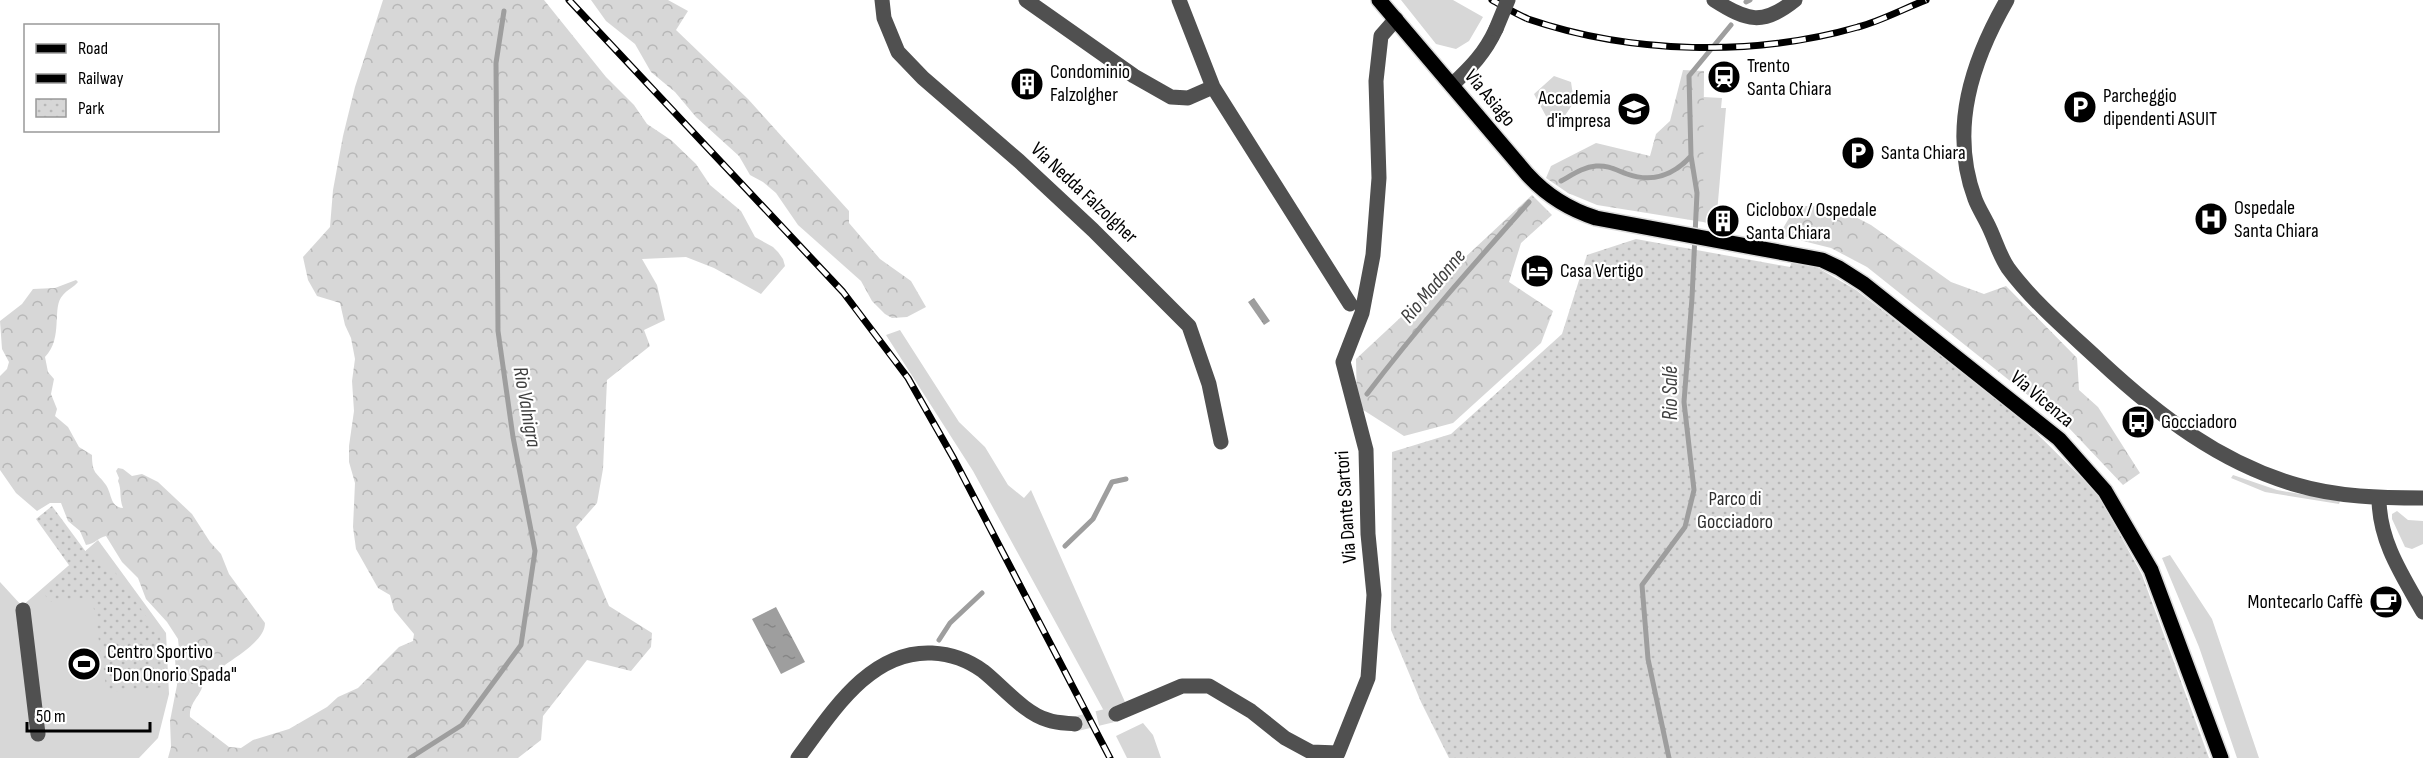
<svg xmlns="http://www.w3.org/2000/svg" width="2423" height="758" font-family="'Sofia Sans Condensed',sans-serif">
<style>
.grass{fill:#d7d7d7}
.forest{fill:url(#forest-crowns)}
.park{fill:url(#park-dots)}
.water{fill:url(#water-ripples)}
.lines{fill:none;stroke-linecap:round;stroke-linejoin:round}
.stream{stroke:#9e9e9e;stroke-width:5}
.minor-tunnel{stroke:#d9d9d9;stroke-width:15;stroke-dasharray:15 8;stroke-linecap:butt}
.major-casing{stroke:#dbdbdb;stroke-width:18}
.minor{stroke:#505050;stroke-width:15}
.major{stroke:#000;stroke-width:15}
.rail-casing{stroke:#000;stroke-width:7}
.rail{stroke:#fff;stroke-width:4.5;stroke-dasharray:14;stroke-linecap:butt}
.minor-bridge{stroke:#505050;stroke-width:15}
.labels{text-anchor:middle;dominant-baseline:central;stroke-width:4.5;stroke-linejoin:round;paint-order:stroke}
.poi-label{font-size:20px;fill:#000;stroke:#fff;text-anchor:start}
.street-label{font-size:20px;fill:#000;stroke:#fff}
.park-label{font-size:20px;fill:#2e2e2e;stroke:#fff}
.water-label{font-size:21px;font-style:italic;fill:#3f3f3f;stroke:#fff}
</style>
<defs>
<pattern id="forest-crowns" width="20" height="18" patternUnits="userSpaceOnUse" patternTransform="scale(1.5)"><rect width="20" height="18" fill="#d7d7d7"/><path d="M2 6a3 3 0 1 1 6 0M12 15a3 3 0 1 1 6 0" fill="none" stroke="#b7b7b7"/></pattern>
<pattern id="park-dots" width="8" height="8" patternUnits="userSpaceOnUse" patternTransform="scale(1.5)"><rect width="8" height="8" fill="#d7d7d7"/><path d="M2 2h.1M6 6h.1" fill="none" stroke="#b7b7b7" stroke-width="1.8" stroke-linecap="round"/></pattern>
<pattern id="water-ripples" width="26" height="14" patternUnits="userSpaceOnUse" patternTransform="scale(1.5)"><rect width="26" height="14" fill="#9e9e9e"/><path d="M2 4q2-2 4 0t4 0M15 11q2-2 4 0t4 0" fill="none" stroke="#868686"/></pattern>
</defs>
<rect width="100%" height="100%" fill="#fff"/>
<!-- grass -->
<path class="grass" d="M 1401,0 L 1453,0 L 1483,17 L 1469,41 L 1456,49 L 1436,44 Z
M 1554,76 L 1571,82 L 1574,102 L 1560,123 L 1547,118 L 1534,94 Z
M 1703,97 L 1722,98 L 1721,108 L 1726,108 L 1716,225 L 1703,222 Z
M 900,330 L 959,422 L 985,447 L 1008,485 L 1024,498 L 1031,490 L 1125,702 L 1104,711 L 973,471 L 886,335 Z
M 2233,475 L 2277,490 L 2340,501 L 2339,504 L 2265,492 L 2231,478 Z
M 2397,511 L 2408,520 L 2423,521 L 2423,544 L 2412,549 L 2405,547 L 2392,519 L 2392,514 Z
M 98,540 L 166,633 L 169,694 L 158,738 L 139,758 L 0,758 L 0,582 L 22,606 Z
M 2170,555 L 2212,619 L 2259,758 L 2237,758 L 2199,647 L 2162,558 Z
M 1143,723 L 1153,735 L 1161,758 L 1127,758 L 1116,736 Z"/>
<!-- forest -->
<path class="forest" d="M 383,0 L 544,0 L 606,77 L 634,105 L 647,124 L 671,140 L 696,164 L 710,185 L 741,211 L 755,237 L 773,247 L 778,252 L 783,259 L 785,266 L 761,294 L 714,268 L 686,257 L 642,259 L 657,285 L 665,320 L 644,330 L 650,346 L 607,380 L 603,469 L 597,503 L 576,527 L 609,606 L 652,633 L 651,647 L 631,671 L 587,660 L 543,716 L 541,740 L 518,758 L 168,758 L 171,747 L 170,721 L 177,685 L 175,659 L 179,649 L 178,639 L 167,622 L 146,599 L 138,578 L 122,562 L 106,536 C 99,537 95,544 86,545 L 80,531 L 68,521 L 61,503 L 50,503 L 37,511 L 16,493 L 0,470 L 0,376 L 7,369 L 9,362 L 2,349 L 0,321 L 22,304 L 33,289 L 55,288 L 76,280 L 78,282 C 74,287 67,290 63,295 C 51,307 64,338 45,357 L 48,372 L 54,379 L 51,394 L 57,409 L 55,416 L 68,427 L 79,447 L 92,455 C 92,475 97,472 106,485 C 112,494 110,507 123,508 C 119,498 122,490 118,481 L 119,478 L 116,471 L 118,468 L 123,469 L 132,476 L 142,474 L 158,482 L 192,514 L 210,542 L 221,554 L 229,574 L 265,623 C 265,646 217,665 204,683 C 202,686 202,689 200,692 C 195,700 189,707 190,717 L 229,747 L 241,748 L 253,740 L 289,729 L 327,707 L 338,697 L 358,688 L 399,647 L 413,641 L 414,634 L 394,610 L 390,595 L 378,588 L 356,549 L 353,527 L 355,483 L 349,462 L 349,446 L 354,411 L 352,381 L 355,359 L 351,338 L 345,325 L 340,303 L 317,296 L 308,280 L 303,257 L 330,227 L 333,190 L 343,136 L 355,87 Z
M 591,0 L 668,0 L 688,11 L 676,30 L 748,99 L 849,211 L 849,223 L 880,259 L 911,281 L 926,307 L 907,317 L 892,318 L 885,314 L 872,301 L 861,281 L 798,225 L 776,193 L 763,182 L 750,175 L 739,156 L 696,117 L 675,92 L 651,72 L 635,44 L 606,21 Z
M 1683,70 L 1704,71 L 1703,222 L 1597,205 L 1568,193 L 1546,178 L 1551,166 L 1596,143 L 1650,156 L 1656,134 L 1670,121 Z
M 1532,195 L 1552,215 L 1521,243 L 1509,282 L 1553,311 L 1541,343 L 1453,423 L 1404,436 L 1357,406 L 1356,359 Z
M 1802,206 L 1834,206 L 1871,225 L 1951,282 L 1984,294 L 2006,286 L 2077,358 L 2079,390 L 2098,407 L 2140,473 L 2123,485 L 2068,427 L 1867,267 L 1831,248 L 1779,235 L 1795,208 Z"/>
<!-- park -->
<path class="park" d="M 1636,239 L 1790,267 L 1793,258 L 1811,264 L 1856,290 L 2020,417 L 2097,493 L 2142,575 L 2209,758 L 1449,758 L 1421,702 L 1391,630 L 1392,452 L 1451,434 L 1562,334 L 1587,255 Z
M 52,506 L 86,552 L 115,572 L 160,636 L 166,687 L 107,692 L 92,597 L 51,602 L 43,593 L 71,568 L 36,519 Z"/>
<!-- water -->
<path class="water" d="M 1254,298 L 1270,321 L 1264,325 L 1248,302 Z
M 776,607 L 805,662 L 781,674 L 752,619 Z"/>
<g class="lines">
<!-- stream -->
<path class="stream" d="M 1746,2 L 1750,0
M 1561,181 C 1572,175 1583,167 1596,166 C 1608,165 1616,170 1627,174 C 1652,183 1674,175 1691,156
M 1367,394 C 1418,327 1473,265 1529,202
M 1065,546 L 1093,519 L 1112,482 L 1126,479
M 939,640 L 950,623 L 982,593
M 410,758 L 462,725 L 521,645 L 535,551 L 513,437 L 498,331 L 496,63 L 504,11
M 1669,758 L 1648,659 L 1642,585 L 1685,527 L 1694,490 L 1684,402 L 1692,298 L 1697,193 L 1691,156 L 1689,76 L 1731,25"/>
<!-- minor-tunnel -->
<path class="minor-tunnel" d="M 1075,724 L 1116,714"/>
<!-- major casing -->
<g class="major-casing">
<path id="major" d="M 1379,0 L 1527,174 C 1546,195 1568,209 1596,218 L 1822,260 L 1839,268 L 1864,284 L 2059,439 L 2105,491 L 2151,570 L 2221,758"/>
</g>
<!-- minor -->
<path class="minor" d="M 882,0 L 884,18 L 898,52 L 923,78 L 1019,161 L 1093,230 L 1189,326 L 1209,384 L 1221,442
M 1026,0 L 1134,76 L 1171,97 L 1188,98 L 1213,87
M 1179,0 L 1213,87 L 1350,304
M 1714,0 C 1747,21 1763,26 1795,0
M 2007,0 C 1972,61 1949,129 1975,199 C 1978,207 1983,215 1987,223 C 1995,238 1998,253 2008,268 C 2032,301 2070,333 2100,361 C 2158,415 2220,463 2297,485 C 2337,497 2382,498 2423,498
M 1452,85 C 1471,67 1485,53 1496,29
M 2379,498 C 2379,541 2402,575 2423,612
M 23,610 L 38,734
M 1116,714 L 1182,686 L 1209,686 L 1251,711 L 1285,738 L 1311,752 L 1338,753 L 1368,678 L 1374,595 L 1368,534 L 1366,450 L 1343,362 L 1362,313 L 1373,255 L 1379,178 L 1376,81 L 1381,36 L 1396,19
M 798,758 C 831,714 869,650 932,653 C 950,654 968,660 983,671 C 1001,685 1025,714 1048,720 C 1056,723 1066,723 1075,724"/>
<!-- major -->
<use href="#major" class="major"/>
<!-- rail casing -->
<g class="rail-casing">
<path id="rail" d="M 569,0 L 843,292 L 908,378 L 954,459 L 1110,758
M 1492,0 C 1503,6 1516,14 1528,19 C 1631,54 1753,57 1858,27 C 1881,21 1903,9 1926,0"/>
</g>
<!-- rail -->
<use href="#rail" class="rail"/>
<!-- minor-bridge -->
<path class="minor-bridge" d="M 1496,29 L 1508,0"/>
</g>
<!-- icons -->
<defs>
<g id="station-disc" transform="scale(1.725)"><circle r="9.5" fill="#000" stroke="#fff"/><path d="M-3-6H3Q5-6 5-4V2Q5 4 3 4L4.5 6H3L1.5 4h-3L-3 6H-4.5L-3 4Q-5 4-5 2V-4Q-5-6-3-6ZM-3.5-4v3h7v-3ZM-3.5 1v1.5H-2V1ZM2 1v1.5H3.5V1Z" fill="#fff"/></g>
<g id="building-disc" transform="scale(1.725)"><circle r="9.5" fill="#000" stroke="#fff"/><path d="M-4-6H4V6H1V3H-1V6H-4ZM-2.5-4.3h1.7v1.8h-1.7ZM.8-4.3h1.7v1.8H.8ZM-2.5-1h1.7V.8h-1.7ZM.8-1h1.7V.8H.8Z" fill="#fff"/></g>
<g id="parking-disc" transform="scale(1.725)"><circle r="9.5" fill="#000" stroke="#fff"/><path d="M-3.5-5.5H1a3.5 3.5 0 0 1 0 7H-1V5.5H-3.5ZM-1-3.4V-.6H.8a1.4 1.4 0 0 0 0-2.8Z" fill="#fff"/></g>
<g id="university-disc" transform="scale(1.725)"><circle r="9.5" fill="#000" stroke="#fff"/><path d="M0-5L7-2L0 1L-7-2ZM-4 1L0 2.5L4 1V4Q0 6-4 4Z" fill="#fff"/></g>
<g id="hospital-disc" transform="scale(1.725)"><circle r="9.5" fill="#000" stroke="#fff"/><path d="M-5-5h3v3.5h4V-5h3V5h-3V1.5h-4V5h-3Z" fill="#fff"/></g>
<g id="hotel-disc" transform="scale(1.725)"><circle r="9.5" fill="#000" stroke="#fff"/><path d="M-6-4.5h1.5V1H6V5H4.5V3h-9V5H-6ZM-4 0a1.8 1.8 0 1 1 3.6 0ZM.5 0V-2.5h3Q6-2.5 6 0Z" fill="#fff"/></g>
<g id="bus-disc" transform="scale(1.725)"><circle r="9.5" fill="#000" stroke="#fff"/><path d="M-5-6H5V4H4V6H2V4H-2V6H-4V4H-5ZM-3.5-4V0h7V-4ZM-3.5 1.2v1.5H-2V1.2ZM2 1.2v1.5H3.5V1.2Z" fill="#fff"/></g>
<g id="cafe-disc" transform="scale(1.725)"><circle r="9.5" fill="#000" stroke="#fff"/><path d="M-5.5-4.5H6V0H3Q3 3.5 0 3.5H-2.5Q-5.5 3.5-5.5 0ZM3-3.2v2h1.7v-2ZM-6 4.5H4V6H-6Z" fill="#fff"/></g>
<g id="stadium-disc" transform="scale(1.725)"><circle r="9.5" fill="#000" stroke="#fff"/><path d="M0-5a6.5 5 0 1 0 0 10a6.5 5 0 1 0 0-10ZM-3.5-1.8h7v3.6h-7Z" fill="#fff"/></g>
</defs>
<g fill-rule="evenodd">
<use href="#station-disc" x="1724" y="77"/>
<use href="#building-disc" x="1027" y="84"/>
<use href="#parking-disc" x="2080" y="107"/>
<use href="#university-disc" x="1634" y="109"/>
<use href="#parking-disc" x="1858" y="153"/>
<use href="#hospital-disc" x="2211" y="219"/>
<use href="#building-disc" x="1723" y="221"/>
<use href="#hotel-disc" x="1537" y="271"/>
<use href="#bus-disc" x="2138" y="422"/>
<use href="#cafe-disc" x="2386" y="602"/>
<use href="#stadium-disc" x="84" y="664"/>
</g>
<g class="labels">
<!-- poi labels -->
<g class="poi-label">
<text x="1747" y="66">Trento<tspan x="1747" dy="23">Santa Chiara</tspan></text>
<text x="1050" y="72">Condominio<tspan x="1050" dy="23">Falzolgher</tspan></text>
<text x="2103" y="96">Parcheggio<tspan x="2103" dy="23">dipendenti ASUIT</tspan></text>
<text x="1611" y="98" text-anchor="end">Accademia<tspan x="1611" dy="23">d'impresa</tspan></text>
<text x="1881" y="153">Santa Chiara</text>
<text x="2234" y="208">Ospedale<tspan x="2234" dy="23">Santa Chiara</tspan></text>
<text x="1746" y="210">Ciclobox / Ospedale<tspan x="1746" dy="23">Santa Chiara</tspan></text>
<text x="1560" y="271">Casa Vertigo</text>
<text x="2161" y="422">Gocciadoro</text>
<text x="2363" y="602" text-anchor="end">Montecarlo Caffè</text>
<text x="107" y="652">Centro Sportivo<tspan x="107" dy="23">"Don Onorio Spada"</tspan></text>
</g>
<!-- street labels -->
<g class="street-label">
<text transform="translate(1490 98) rotate(50)">Via Asiago</text>
<text transform="translate(1084 193) rotate(43)">Via Nedda Falzolgher</text>
<text transform="translate(2042 399) rotate(40)">Via Vicenza</text>
<text transform="translate(1346 507) rotate(-94)">Via Dante Sartori</text>
</g>
<!-- park labels -->
<g class="park-label">
<text x="1735" y="499">Parco di<tspan x="1735" dy="23">Gocciadoro</tspan></text>
</g>
<!-- water labels -->
<g class="water-label">
<text transform="translate(1433 286) rotate(-50)">Rio Madonne</text>
<text transform="translate(1670 393) rotate(-90)">Rio Salé</text>
<text transform="translate(527 407) rotate(80)">Rio Valnigra</text>
</g>
</g>
<!-- legend -->
<rect x="24" y="24" width="195" height="108" fill="#ffffff" stroke="#999999" stroke-width="1.5"/>
<rect x="36" y="44" width="30" height="9" fill="#000000" stroke="#999999" stroke-width="1.5"/>
<text x="78" y="54" font-size="18" fill="#000000">Road</text>
<rect x="36" y="74" width="30" height="9" fill="#000000" stroke="#999999" stroke-width="1.5"/>
<text x="78" y="84" font-size="18" fill="#000000">Railway</text>
<rect x="36" y="99" width="30" height="18" fill="url(#park-dots)" stroke="#999999" stroke-width="1.5"/>
<text x="78" y="114" font-size="18" fill="#000000">Park</text>
<!-- scale -->
<path d="M27 722v9h123v-9" fill="none" stroke="#000000" stroke-width="3"/>
<text x="36" y="722" font-size="18" fill="#000000" stroke="#ffffff" stroke-width="4.5" paint-order="stroke">50 m</text>
</svg>
